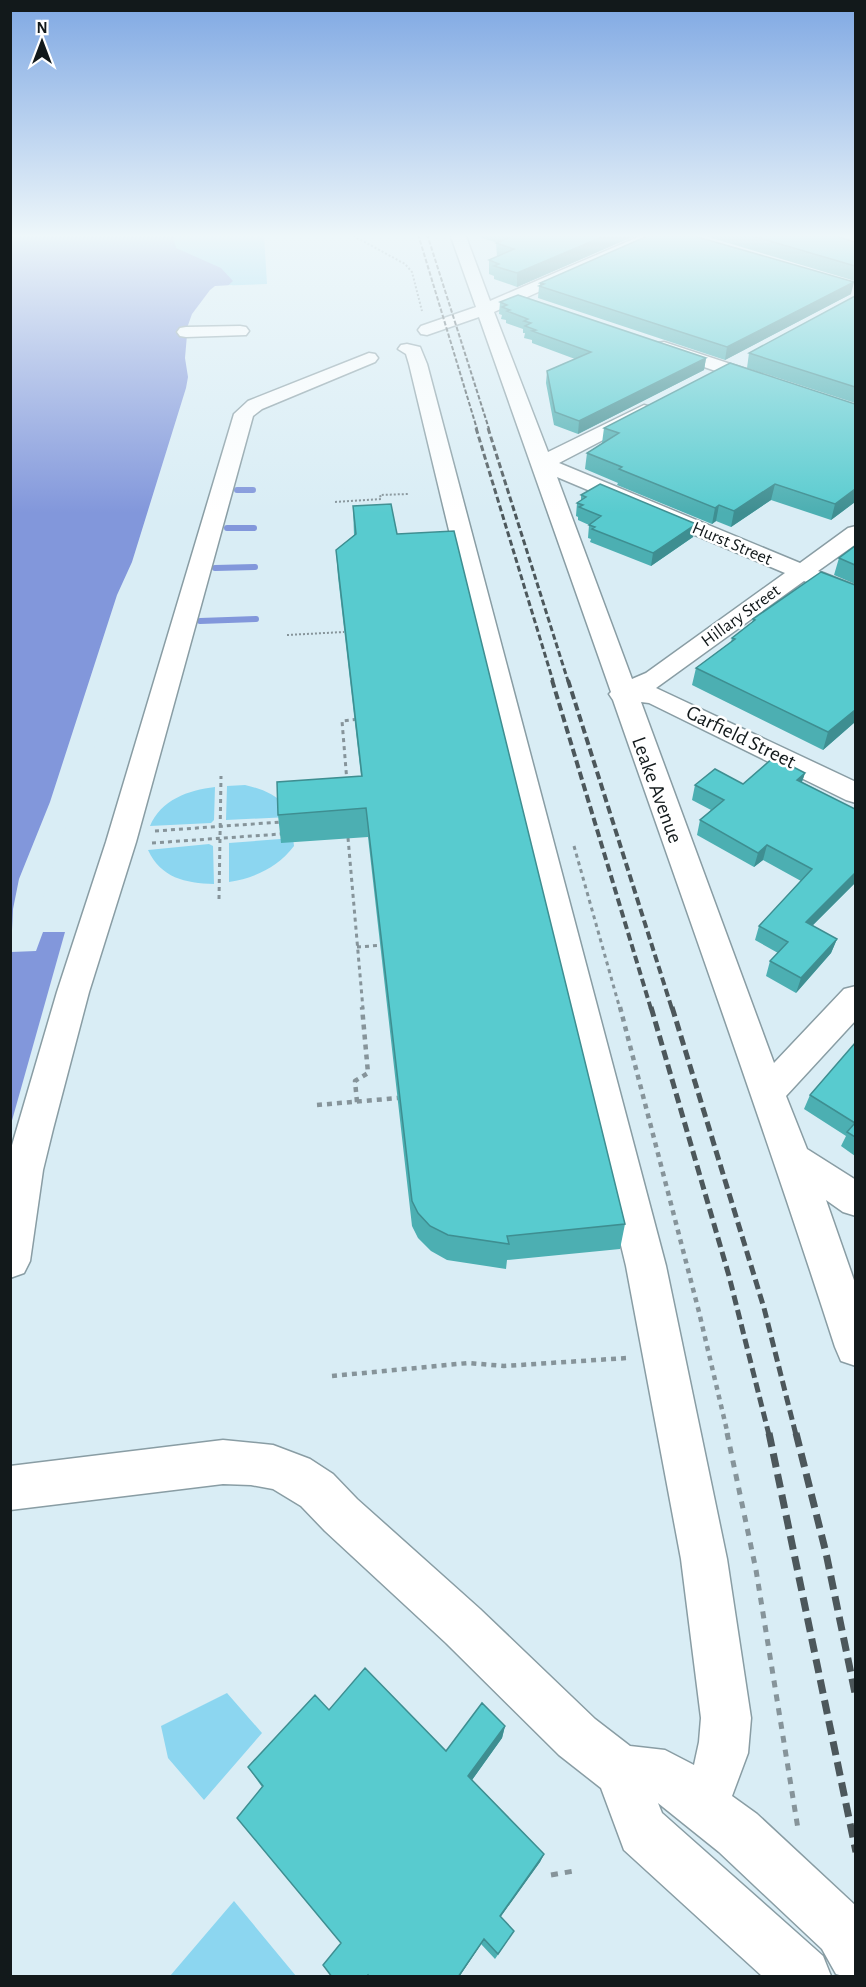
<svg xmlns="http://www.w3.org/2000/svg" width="866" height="1987" font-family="'Alegreya Sans',sans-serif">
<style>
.green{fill:#8cd6f0}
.water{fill:#8297db}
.pier{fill:#d9edf5}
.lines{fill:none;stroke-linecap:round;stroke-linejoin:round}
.stream{stroke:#8297db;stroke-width:6}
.minor-casing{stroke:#899da4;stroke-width:3}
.path-far3{stroke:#86949a;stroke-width:2;stroke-dasharray:2 2;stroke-linecap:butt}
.path-far2{stroke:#86949a;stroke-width:3;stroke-dasharray:4 4;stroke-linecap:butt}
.path-far1{stroke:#86949a;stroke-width:4.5;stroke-dasharray:5 5;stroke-linecap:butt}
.path{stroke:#86949a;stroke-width:5;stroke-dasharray:7 7;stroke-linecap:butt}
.minor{fill:#fff;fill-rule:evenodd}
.rail-far4{stroke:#4c575b;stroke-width:2;stroke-dasharray:4.5 2;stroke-linecap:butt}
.rail-far3{stroke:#4c575b;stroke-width:3;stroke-dasharray:6 3;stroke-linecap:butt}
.rail-far2{stroke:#4c575b;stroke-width:4;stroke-dasharray:8 4;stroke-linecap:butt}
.rail-far1{stroke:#4c575b;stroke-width:5;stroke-dasharray:10 5;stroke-linecap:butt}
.rail{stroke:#4c575b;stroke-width:7;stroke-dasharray:14 7;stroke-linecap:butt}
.wall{fill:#4cafb2}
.shaded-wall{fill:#3e8e91}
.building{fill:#58cbcf;stroke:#3e8e91;stroke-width:1.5}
.labels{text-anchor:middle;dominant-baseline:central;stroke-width:5;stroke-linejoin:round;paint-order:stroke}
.far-street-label{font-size:18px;fill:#12191b;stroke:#fff}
.street-label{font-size:21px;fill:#12191b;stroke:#fff}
</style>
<rect width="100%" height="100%" fill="#d9edf5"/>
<!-- green -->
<path class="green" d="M 144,234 L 264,234 L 267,284 L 215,286 Z
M 245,785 C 262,789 274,794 287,806 L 289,817 L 226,820 L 227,786 Z
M 215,787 L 214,820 L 211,823 L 150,826 C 161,800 188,790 215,787 Z
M 293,838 L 294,846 C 278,867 255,878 229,882 L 229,843 Z
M 209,844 L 213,846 L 214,884 C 185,883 161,878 148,850 Z
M 227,1693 L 262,1733 L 204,1800 L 168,1758 L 161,1726 Z
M 234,1901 L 296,1976 L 170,1976 Z"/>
<!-- water -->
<path class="water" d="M 11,234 L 173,234 L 176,248 L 221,268 L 233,281 L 221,292 L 83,769 L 30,932 L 65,932 L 11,1124 Z"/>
<!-- pier -->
<path class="pier" d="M 233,285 L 223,293 L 211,328 L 187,328 L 192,314 L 210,290 L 215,286 Z
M 187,335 L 210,335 L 208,343 L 210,366 L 205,409 L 165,540 L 110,704 L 59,846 L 34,929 L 62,929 L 62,932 L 43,932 L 36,951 L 11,952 L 13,909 L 19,879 L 50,802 L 117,595 L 132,562 L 186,388 L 188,377 L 185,358 Z"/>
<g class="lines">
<!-- stream -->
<path class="stream" d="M 237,490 L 253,490
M 227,528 L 254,528
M 215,568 L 255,567
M 200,621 L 256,619"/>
<!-- minor casing -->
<g class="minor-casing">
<path id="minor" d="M 450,234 L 465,234 L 490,301 L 645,234 L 666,234 L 494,312 L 548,452 L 644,405 L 651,407 L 654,411 L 651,415 L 559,463 L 800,563 L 848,528 L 856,526 L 856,544 L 818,571 L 856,586 L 856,602 L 804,581 L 656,688 L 856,782 L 856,803 L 846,800 L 649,703 L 641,702 L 774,1063 L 844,989 L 856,986 L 856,1020 L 786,1096 L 807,1149 L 856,1180 L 856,1216 L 843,1212 L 826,1200 L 856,1286 L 856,1366 L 841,1361 L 835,1347 C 765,1130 688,915 613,700 L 609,694 L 611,692 L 479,317 L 427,335 L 421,334 L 418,330 L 421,326 L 476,307 ZM 557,477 L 785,573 L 646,673 L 632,679 Z
M 240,326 L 246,327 L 249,331 L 246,335 L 186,337 L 180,336 L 177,332 L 180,328 L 186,327 Z
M 664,342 L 773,378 L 775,382 L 773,386 L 759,386 L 658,351 L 655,347 L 658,343 Z
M 407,344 L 420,347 L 427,364 L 666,1266 L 727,1559 L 751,1718 L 748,1753 L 732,1796 L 757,1814 L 856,1906 L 856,1976 L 843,1976 L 836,1974 L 822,1949 L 719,1852 L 658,1803 L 662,1813 L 823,1956 L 831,1976 L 762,1976 L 624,1850 L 601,1788 L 559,1755 L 446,1643 L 325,1531 L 301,1506 L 273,1489 L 251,1485 L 223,1484 L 10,1510 L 10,1466 L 223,1440 L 273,1445 L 310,1459 L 333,1474 L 357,1499 L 480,1609 L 595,1719 L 630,1746 L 665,1750 L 694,1765 L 699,1742 L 701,1718 L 681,1559 L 626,1266 L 409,364 L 406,354 L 398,349 L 401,345 Z
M 369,353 L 375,354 L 378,358 L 375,362 L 262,409 L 253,416 L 136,842 L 89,992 L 53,1129 L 43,1170 L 30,1261 L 24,1273 L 10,1278 L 10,1152 L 57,992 L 106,842 L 234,414 L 248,401 Z"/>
</g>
<!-- path-far3 -->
<path class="path-far3" d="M 350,234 L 405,264 L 412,272 L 422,311
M 335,502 L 381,499 L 380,495 L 408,494
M 287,635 L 344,632"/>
<!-- path-far2 -->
<path class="path-far2" d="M 347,782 L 342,721 L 359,719
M 155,831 L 281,822
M 348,838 L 363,1009
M 152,843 L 281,834
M 574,846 L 620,1009
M 219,899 L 221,776
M 357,947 L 385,945"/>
<!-- path-far1 -->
<path class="path-far1" d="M 620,1007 L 699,1312 L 728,1435
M 357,1102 L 355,1081 L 368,1073 L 362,1007
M 317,1105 L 398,1098
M 332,1376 L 468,1363 L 504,1366 L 627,1358"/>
<!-- path -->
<path class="path" d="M 727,1433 L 756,1570 L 798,1829
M 551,1875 L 574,1871"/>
<!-- minor -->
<use href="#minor" class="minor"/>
<!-- rail-far4 -->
<path class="rail-far4" d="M 418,234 L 477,429
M 427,234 L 489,429"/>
<!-- rail-far3 -->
<path class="rail-far3" d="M 476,428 L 553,681
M 488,428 L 568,681"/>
<!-- rail-far2 -->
<path class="rail-far2" d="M 552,680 L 651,1009
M 568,680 L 672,1009"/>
<!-- rail-far1 -->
<path class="rail-far1" d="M 651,1007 L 729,1276 L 769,1435
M 672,1007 L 764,1308 L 796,1435"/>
<!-- rail -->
<path class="rail" d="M 769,1433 L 856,1852
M 796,1433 L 826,1553 L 856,1698"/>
</g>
<!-- wall -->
<path class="wall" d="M 479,234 L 639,234 L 517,287 L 494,279 L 494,276 L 489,274 L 489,260 L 497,257 L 496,243 L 498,243 L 479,237 Z
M 698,234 L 830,234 L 855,242 L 855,281 Z
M 540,283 L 851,294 L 725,360 L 538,298 L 539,286 L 540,286 Z
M 855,296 L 855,403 L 747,368 L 749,353 Z
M 500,302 L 706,358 L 704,370 L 578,434 L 554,425 L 546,383 L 547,371 L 575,359 L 532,343 L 532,340 L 524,338 L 525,333 L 523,333 L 523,329 L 506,323 L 506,320 L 501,319 L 502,315 L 499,314 Z
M 604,428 L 855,502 L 831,520 L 771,500 L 731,527 L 716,521 L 712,524 L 617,485 L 618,483 L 585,469 L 587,453 L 602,443 Z
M 581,495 L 696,524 L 693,537 L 651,566 L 590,542 L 591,539 L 588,538 L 589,525 L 578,520 L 578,517 L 576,516 L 577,503 L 581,500 Z
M 353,506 L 397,534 L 625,1224 L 620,1249 L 507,1260 L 506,1269 L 447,1260 L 431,1251 L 418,1238 L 412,1226 L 368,837 L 281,843 L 278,815 L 361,776 L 338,577 L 336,550 L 354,535 Z
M 855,546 L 855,584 L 834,575 L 839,558 Z
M 855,585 L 855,722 L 823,750 L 692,685 L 696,668 L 731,642 L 732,638 L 752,623 L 753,619 Z
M 805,773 L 802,782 L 855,809 L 855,883 L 812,926 L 837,939 L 831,953 L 796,993 L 766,976 L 770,961 L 778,953 L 755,940 L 759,926 L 801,881 L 763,860 L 754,867 L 697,835 L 700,820 L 711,810 L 692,800 L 695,785 L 743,784 Z
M 855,1043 L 855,1156 L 841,1146 L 846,1136 L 804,1109 L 810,1095 Z
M 329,1710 L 446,1751 L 505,1726 L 502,1738 L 472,1780 L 544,1854 L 540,1862 L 500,1917 L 514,1931 L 495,1959 L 481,1944 L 459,1977 L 332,1977 L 341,1943 L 262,1787 L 248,1767 Z"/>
<!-- shaded-wall -->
<path class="shaded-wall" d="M 609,234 L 639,234 L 517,287 L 517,273 Z
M 854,282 L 851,294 L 725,360 L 727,347 Z
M 706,358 L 704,370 L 578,434 L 579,421 Z
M 775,484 L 771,500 L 731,527 L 734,511 Z
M 855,489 L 855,502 L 831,520 L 835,504 Z
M 719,505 L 716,521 L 712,524 L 715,508 Z
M 696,524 L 693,537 L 651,566 L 653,553 Z
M 855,710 L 855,722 L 823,750 L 828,732 Z
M 805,773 L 800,787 L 797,780 Z
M 767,845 L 763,860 L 754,867 L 758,853 Z
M 855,873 L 855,883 L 801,937 L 806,922 Z
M 837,939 L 831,953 L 796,993 L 801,978 Z
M 505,1726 L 502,1738 L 467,1787 L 468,1776 Z
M 544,1854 L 540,1862 L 497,1922 L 500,1916 Z
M 484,1939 L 481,1944 L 459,1977 L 458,1977 Z"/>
<!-- building -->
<path class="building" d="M 514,234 L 609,234 L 517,273 L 494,266 L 499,264 L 489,260 L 514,249 L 496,243 L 516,235 Z
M 652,234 L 687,234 L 854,282 L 727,347 L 539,286 L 544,284 L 540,283 Z
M 746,234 L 830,234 L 855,242 L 855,266 Z
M 518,295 L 706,358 L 579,421 L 555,412 L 547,371 L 591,352 L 532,331 L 536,330 L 525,326 L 531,323 L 524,321 L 528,319 L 507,311 L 510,310 L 502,307 L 507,305 L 500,302 Z
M 855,296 L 855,387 L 749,353 Z
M 730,363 L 855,404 L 855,489 L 835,504 L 775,484 L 734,511 L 719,505 L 715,508 L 619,469 L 622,467 L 587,453 L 619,433 L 604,428 Z
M 600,484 L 696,524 L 653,553 L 592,529 L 595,527 L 589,525 L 601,516 L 579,507 L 583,505 L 577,503 L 586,497 L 581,495 Z
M 391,504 L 397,534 L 454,531 L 625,1224 L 507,1236 L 509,1244 L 448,1235 L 430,1226 L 418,1213 L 412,1201 L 366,808 L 278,815 L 277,782 L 362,776 L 336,550 L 356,534 L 353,506 Z
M 855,546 L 855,565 L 839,558 Z
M 821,572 L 855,585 L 855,710 L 828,732 L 696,668 L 735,639 L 732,638 L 755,620 L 753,619 Z
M 774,757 L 805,773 L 797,780 L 855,809 L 855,873 L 806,922 L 837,939 L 801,978 L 770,961 L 788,942 L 759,926 L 812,869 L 767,845 L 758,853 L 700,820 L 724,800 L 695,785 L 715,769 L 743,784 Z
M 855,1043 L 855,1137 L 847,1132 L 855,1123 L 810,1095 Z
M 365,1668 L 446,1751 L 482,1703 L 505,1726 L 468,1776 L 544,1854 L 500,1916 L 514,1931 L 498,1954 L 484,1939 L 458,1977 L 369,1977 L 368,1975 L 366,1977 L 332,1977 L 323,1965 L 341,1943 L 237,1818 L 263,1786 L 248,1767 L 315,1695 L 329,1710 Z"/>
<!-- sky -->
<linearGradient id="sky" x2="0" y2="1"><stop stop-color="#7fa8e3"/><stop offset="0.46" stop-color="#eef7fa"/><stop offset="1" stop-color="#eef7fa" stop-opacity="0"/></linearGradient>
<rect width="866" height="513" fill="url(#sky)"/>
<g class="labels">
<!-- far-street labels -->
<g class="far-street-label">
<text transform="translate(732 544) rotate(23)">Hurst Street</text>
<text transform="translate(741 616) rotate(-36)">Hillary Street</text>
</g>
<!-- street labels -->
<g class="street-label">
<text transform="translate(741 737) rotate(26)">Garfield Street</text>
<text transform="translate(657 790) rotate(70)">Leake Avenue</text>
</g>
</g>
<!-- border -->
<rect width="866" height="1987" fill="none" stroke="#12191b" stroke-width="24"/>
<!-- north arrow -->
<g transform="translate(42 42)" stroke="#ffffff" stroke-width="4.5" paint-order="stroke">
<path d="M0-4.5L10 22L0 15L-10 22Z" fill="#12191b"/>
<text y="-9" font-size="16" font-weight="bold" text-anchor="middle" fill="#12191b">N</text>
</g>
</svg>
